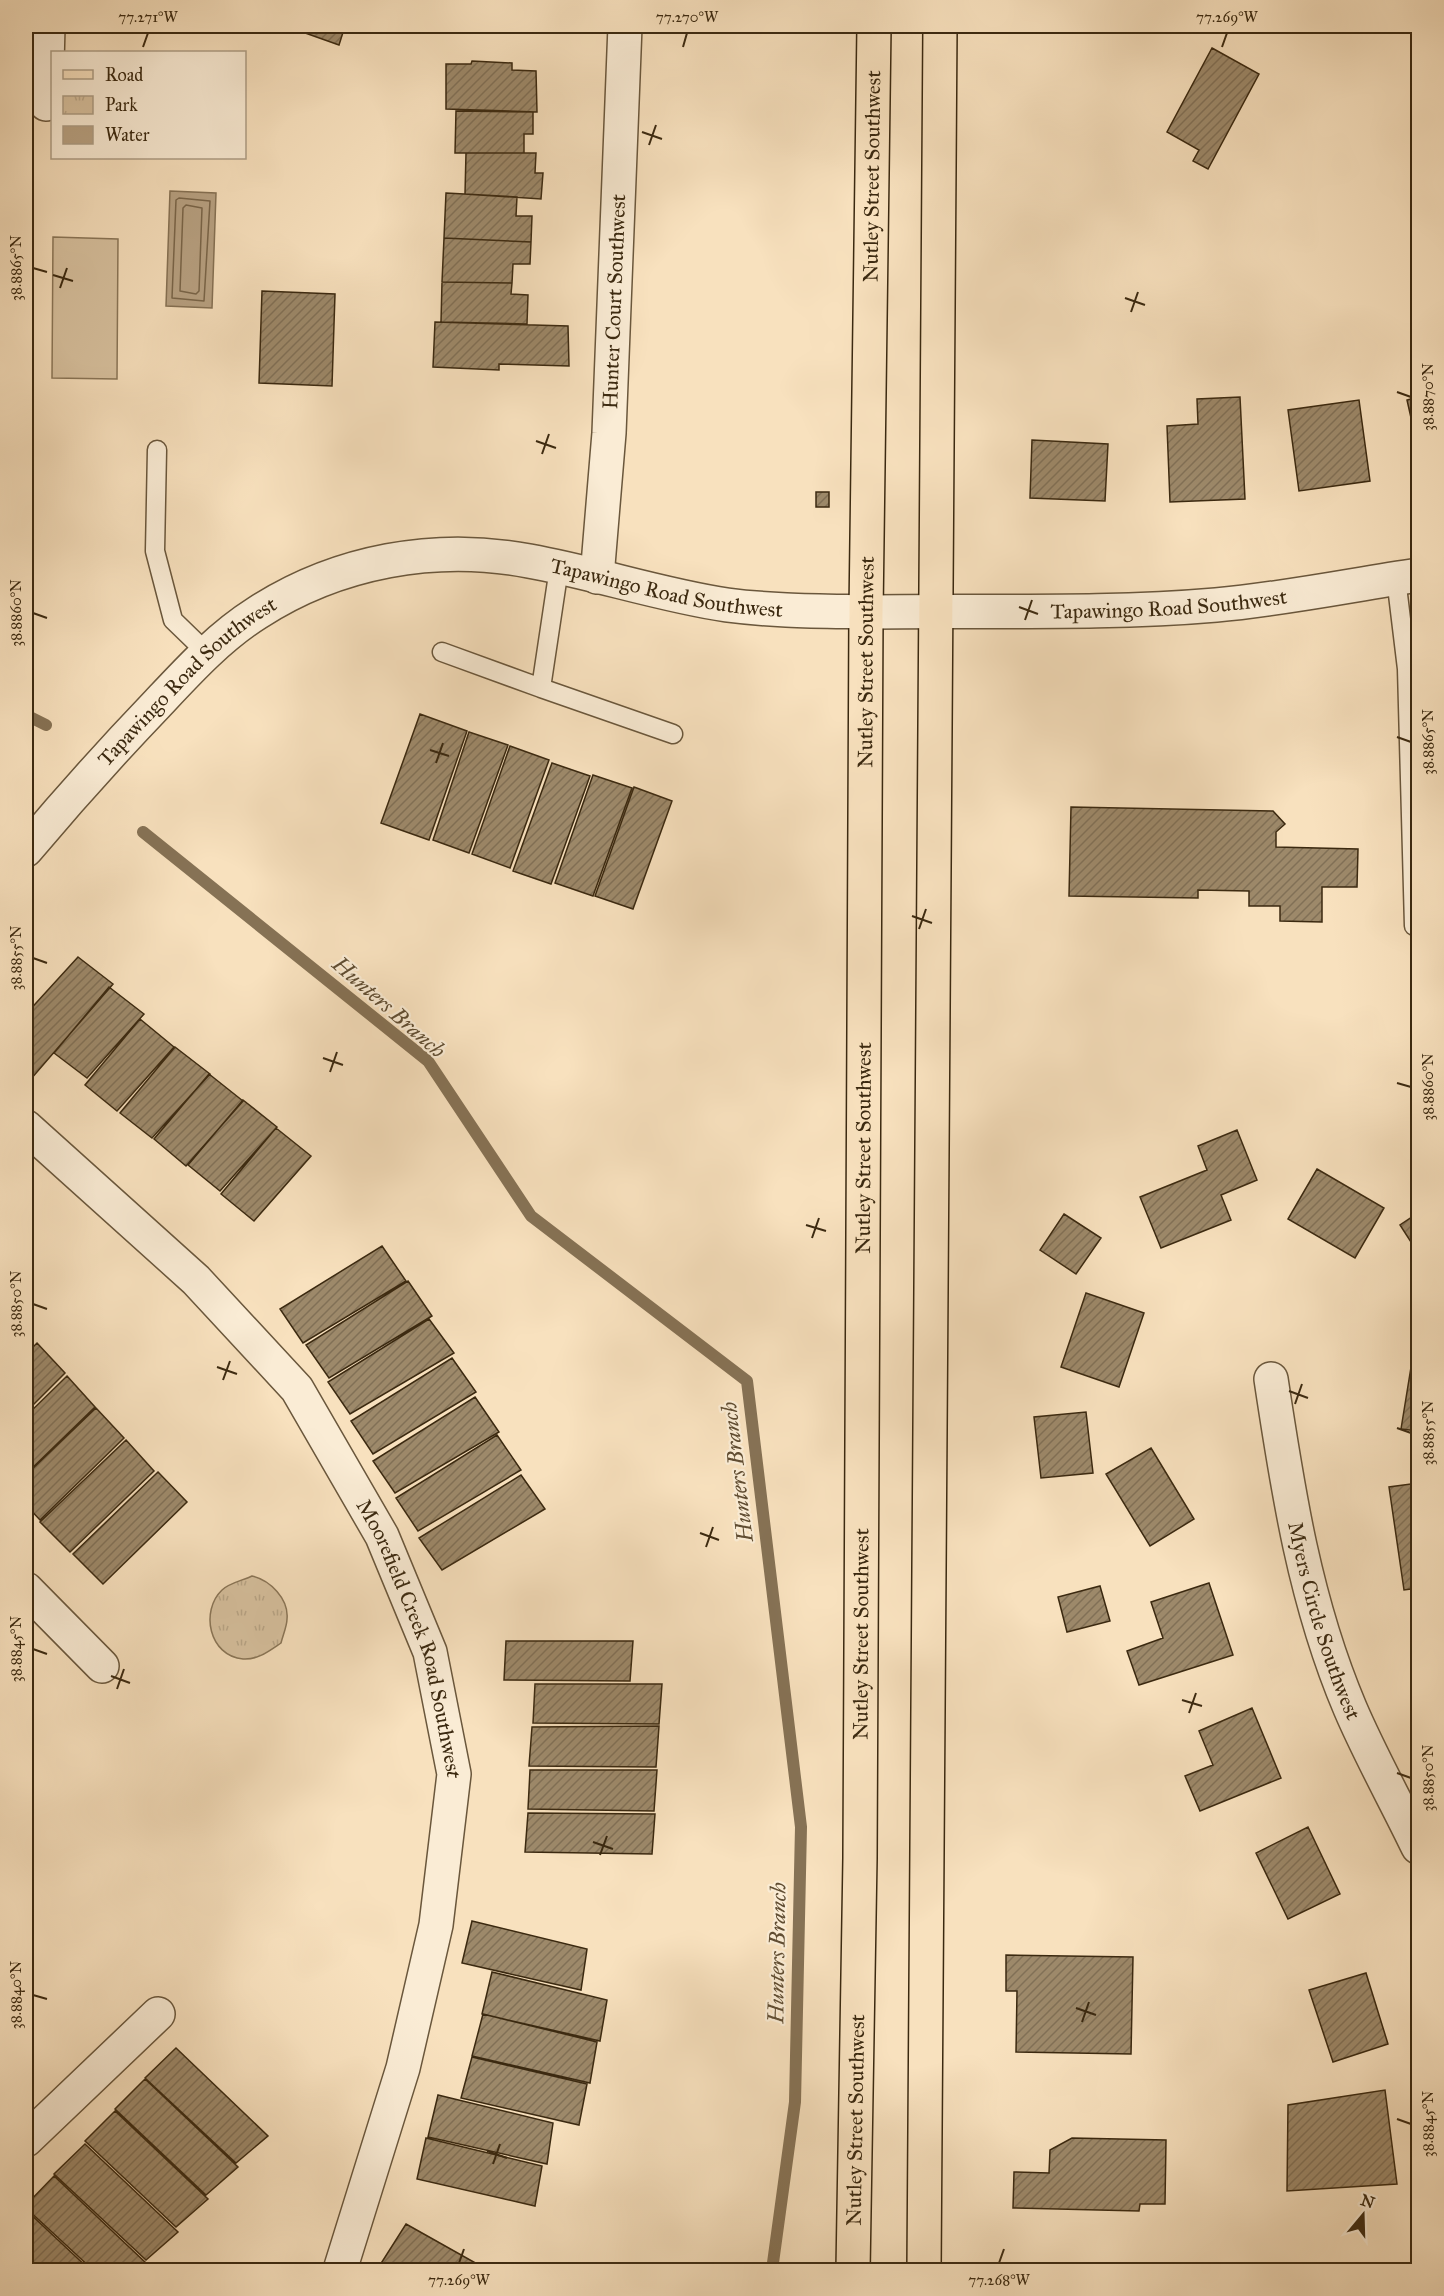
<svg xmlns="http://www.w3.org/2000/svg" width="1444" height="2296" font-family="'IM FELL Great Primer',serif">
<style>
.park{fill:url(#park-tufts);stroke:#8a7658;stroke-width:1.5}
.pitch{fill:#d8c2a0;stroke:#8a7658;stroke-width:1.5}
.water{fill:#b8a283;stroke:#867255;stroke-width:1.5}
.lines{fill:none;stroke-linecap:round;stroke-linejoin:round}
.shore{stroke:#7a664a;stroke-width:1.5}
.stream{stroke:#867255;stroke-width:12}
.building{fill:url(#building-hatch);stroke:#3b2910;stroke-width:1.5}
.service-casing{stroke:#6a573c;stroke-width:21}
.minor-casing{stroke:#6a573c;stroke-width:36}
.tertiary-casing{stroke:#6a573c;stroke-width:36}
.primary-casing{stroke:#3b2910;stroke-width:36}
.service{stroke:#faecd5;stroke-width:18}
.minor{stroke:#faecd5;stroke-width:33}
.tertiary{stroke:#faecd5;stroke-width:33}
.primary{stroke:#f8e1be;stroke-width:33}
.ticks{fill:none;stroke:#3b2910;stroke-width:2}
.labels{text-anchor:middle;dominant-baseline:central;stroke-width:4.5;stroke-linejoin:round;paint-order:stroke}
.street-label{font-size:21px;fill:#3b2910;stroke:#faecd5}
.water-label{font-size:22px;font-style:italic;fill:#604d32;stroke:#faecd5}
.neatline{fill:none;stroke:#3b2910;stroke-width:2}
.ticks-label{font-size:15px;text-anchor:middle;fill:#3b2910}
</style>
<defs>
<pattern id="park-tufts" width="24" height="20" patternUnits="userSpaceOnUse" patternTransform="scale(1.5)"><rect width="24" height="20" fill="#d8c2a0"/><path d="M3 7l-1-3M5 7V3M7 7l1-3M15 17l-1-3M17 17v-4M19 17l1-3" fill="none" stroke="#baa789"/></pattern>
<pattern id="building-hatch" width="6" height="6" patternUnits="userSpaceOnUse" patternTransform="scale(1.5)"><rect width="6" height="6" fill="#9d896a"/><path d="M-1 1l2-2M0 6l6-6M5 7l2-2" fill="none" stroke="#817056"/></pattern>
</defs>
<rect width="100%" height="100%" fill="#f8e1be"/>
<filter id="stains"><feTurbulence type="fractalNoise" baseFrequency=".00333" numOctaves="4"/><feColorMatrix values="0 0 0 0 .2 0 0 0 0 .09 0 0 0 0 .02 0 0 0 .5 -.17"/></filter>
<radialGradient id="worn" r=".72"><stop offset=".6" stop-color="#630" stop-opacity="0"/><stop offset="1" stop-color="#630" stop-opacity=".3"/></radialGradient>
<!-- park -->
<path class="park" d="M 252,1576 C 270,1580 289,1599 287,1619 C 287,1626 283,1635 281,1643 C 269,1651 258,1660 243,1659 C 209,1656 200,1611 222,1590 C 229,1583 244,1580 252,1576 Z"/>
<!-- pitch -->
<path class="pitch" d="M 53,237 L 118,239 L 117,379 L 52,378 Z"/>
<!-- water -->
<path class="water" d="M 170,191 L 216,193 L 212,308 L 166,306 Z"/>
<g class="lines">
<!-- shore -->
<path class="shore" d="M 179,198 L 210,201 L 204,301 L 172,298 L 176,200 Z
M 186,205 L 202,208 L 199,291 L 196,294 L 180,291 L 183,208 Z"/>
<!-- stream -->
<path class="stream" d="M 26,715 L 46,725
M 143,832 L 428,1061 L 531,1216 L 747,1381 L 801,1827 L 795,2102 L 772,2270"/>
</g>
<!-- building -->
<path class="building" d="M 295,26 L 345,26 L 339,45 L 294,29 Z
M 1212,48 L 1259,74 L 1208,169 L 1193,161 L 1199,150 L 1167,132 Z
M 472,61 L 512,63 L 512,70 L 536,71 L 537,112 L 446,109 L 446,64 L 471,64 Z
M 456,111 L 533,112 L 533,134 L 524,134 L 524,153 L 455,153 Z
M 466,153 L 536,153 L 535,173 L 543,173 L 541,199 L 465,194 Z
M 446,193 L 517,197 L 516,216 L 532,216 L 531,242 L 444,238 Z
M 444,238 L 531,242 L 530,264 L 513,264 L 512,283 L 442,282 Z
M 442,282 L 512,283 L 511,294 L 528,295 L 527,324 L 441,322 Z
M 262,291 L 335,294 L 332,386 L 259,383 Z
M 435,322 L 568,326 L 569,366 L 499,364 L 499,370 L 433,367 Z
M 1240,397 L 1245,499 L 1170,502 L 1167,426 L 1198,424 L 1197,399 Z
M 1418,397 L 1418,449 L 1407,400 Z
M 1359,400 L 1370,481 L 1299,491 L 1288,410 Z
M 1032,440 L 1108,444 L 1105,501 L 1030,498 Z
M 816,492 L 829,492 L 829,507 L 816,507 Z
M 420,714 L 467,731 L 429,840 L 381,823 Z
M 469,732 L 508,745 L 469,853 L 433,840 Z
M 510,746 L 549,760 L 510,868 L 472,854 Z
M 552,763 L 590,776 L 551,884 L 513,871 Z
M 593,775 L 632,788 L 593,896 L 555,883 Z
M 634,787 L 672,801 L 633,909 L 595,896 Z
M 1071,807 L 1273,811 L 1285,824 L 1276,832 L 1276,847 L 1358,849 L 1357,887 L 1322,887 L 1322,922 L 1280,921 L 1280,906 L 1249,906 L 1249,891 L 1198,890 L 1198,898 L 1069,896 Z
M 78,957 L 113,984 L 31,1079 L 26,1074 L 26,1014 Z
M 109,987 L 144,1014 L 87,1078 L 54,1053 Z
M 140,1019 L 174,1047 L 117,1111 L 85,1085 Z
M 175,1047 L 210,1074 L 152,1138 L 120,1113 Z
M 209,1074 L 243,1101 L 186,1166 L 154,1139 Z
M 243,1100 L 277,1127 L 220,1191 L 188,1165 Z
M 276,1128 L 311,1156 L 254,1221 L 221,1194 Z
M 1237,1130 L 1257,1180 L 1221,1195 L 1231,1220 L 1161,1248 L 1140,1197 L 1207,1170 L 1198,1146 Z
M 1317,1169 L 1384,1208 L 1355,1258 L 1288,1219 Z
M 1418,1213 L 1418,1253 L 1400,1225 Z
M 1064,1214 L 1101,1238 L 1076,1274 L 1040,1250 Z
M 382,1246 L 406,1281 L 303,1343 L 280,1309 Z
M 408,1281 L 432,1316 L 329,1378 L 306,1345 Z
M 1086,1293 L 1144,1313 L 1119,1387 L 1061,1367 Z
M 429,1319 L 454,1353 L 350,1414 L 328,1382 Z
M 37,1343 L 65,1373 L 26,1412 L 26,1354 Z
M 1413,1355 L 1418,1356 L 1418,1431 L 1401,1429 Z
M 452,1358 L 476,1392 L 373,1454 L 351,1421 Z
M 67,1376 L 95,1407 L 26,1474 L 26,1416 Z
M 475,1397 L 499,1432 L 395,1493 L 373,1461 Z
M 96,1408 L 124,1438 L 40,1520 L 26,1505 L 26,1475 Z
M 1086,1412 L 1093,1473 L 1041,1478 L 1034,1417 Z
M 497,1435 L 521,1470 L 418,1531 L 396,1498 Z
M 126,1440 L 154,1471 L 70,1552 L 40,1522 Z
M 1151,1448 L 1194,1519 L 1150,1546 L 1106,1474 Z
M 158,1472 L 187,1502 L 103,1584 L 73,1554 Z
M 521,1475 L 545,1509 L 442,1570 L 419,1538 Z
M 1418,1483 L 1418,1588 L 1404,1590 L 1389,1487 Z
M 1209,1583 L 1233,1655 L 1139,1685 L 1127,1651 L 1163,1638 L 1151,1602 Z
M 1100,1586 L 1110,1621 L 1067,1632 L 1058,1597 Z
M 506,1641 L 633,1641 L 630,1681 L 504,1680 Z
M 535,1684 L 662,1684 L 659,1724 L 533,1723 Z
M 1252,1708 L 1281,1778 L 1200,1811 L 1185,1776 L 1213,1765 L 1199,1731 Z
M 659,1726 L 656,1767 L 529,1766 L 532,1727 Z
M 530,1770 L 657,1770 L 654,1811 L 528,1809 Z
M 528,1813 L 655,1814 L 652,1854 L 525,1852 Z
M 1308,1827 L 1340,1894 L 1288,1919 L 1256,1853 Z
M 472,1921 L 587,1949 L 581,1990 L 462,1963 Z
M 1006,1955 L 1133,1957 L 1131,2054 L 1016,2052 L 1017,1991 L 1006,1991 Z
M 492,1972 L 607,2000 L 600,2041 L 482,2014 Z
M 1366,1973 L 1388,2044 L 1333,2062 L 1309,1990 Z
M 483,2014 L 597,2042 L 590,2083 L 472,2056 Z
M 176,2048 L 268,2136 L 236,2163 L 145,2078 Z
M 472,2057 L 587,2084 L 579,2125 L 461,2098 Z
M 145,2079 L 238,2167 L 206,2195 L 115,2109 Z
M 1385,2090 L 1397,2184 L 1287,2191 L 1288,2105 Z
M 438,2095 L 553,2123 L 547,2164 L 428,2137 Z
M 115,2111 L 208,2199 L 176,2227 L 85,2141 Z
M 426,2138 L 542,2166 L 535,2206 L 417,2179 Z
M 1072,2138 L 1166,2140 L 1165,2204 L 1140,2204 L 1139,2211 L 1013,2208 L 1014,2172 L 1049,2173 L 1050,2150 Z
M 85,2144 L 178,2232 L 146,2260 L 54,2174 Z
M 54,2176 L 147,2264 L 139,2270 L 93,2270 L 26,2208 L 26,2205 Z
M 26,2210 L 90,2270 L 34,2270 L 26,2262 Z
M 406,2224 L 488,2270 L 390,2270 L 380,2265 Z"/>
<g class="lines">
<!-- service casing -->
<g class="service-casing">
<path id="service" d="M 157,450 L 155,551 L 173,620 L 206,652
M 559,568 L 541,688 L 673,734
M 1396,578 L 1407,669 L 1414,926
M 442,652 L 541,688"/>
</g>
<!-- minor casing -->
<g class="minor-casing">
<g id="minor">
<path d="M 46,104 L 48,26"/>
<path id="s1" d="M 597,577 L 609,433 L 625,26"/>
<path id="s2" d="M 26,850 C 68,800 112,751 158,703 C 188,671 219,637 257,613 C 337,561 436,543 529,561 C 596,573 660,595 727,605 C 773,611 819,611 866,612"/>
<path id="s3" d="M 26,1127 L 196,1280 L 297,1389 L 382,1536 L 430,1652 L 454,1774 L 436,1925 L 403,2068 L 340,2270"/>
<path id="s4" d="M 1271,1379 C 1288,1492 1305,1602 1350,1708 C 1370,1755 1396,1801 1418,1847"/>
<path d="M 26,1589 L 102,1666"/>
<path d="M 26,2140 L 158,2014"/>
</g>
</g>
<!-- tertiary casing -->
<g class="tertiary-casing">
<g id="tertiary">
<path id="s5" d="M 866,612 C 982,610 1100,615 1216,605 C 1284,599 1351,585 1418,575"/>
</g>
</g>
<!-- primary casing -->
<g class="primary-casing">
<g id="primary">
<path id="s6" d="M 853,2270 L 860,1858 L 866,612 L 874,26"/>
<path d="M 924,2270 L 940,26"/>
</g>
</g>
<!-- service -->
<use href="#service" class="service"/>
<!-- minor -->
<use href="#minor" class="minor"/>
<!-- tertiary -->
<use href="#tertiary" class="tertiary"/>
<!-- primary -->
<use href="#primary" class="primary"/>
</g>
<!-- ticks -->
<path class="ticks" d="M 143,47 L 148,33M 683,47 L 687,33M 1222,47 L 1227,33M 642,132 L 662,139M 649,145 L 656,125M 33,268 L 47,272M 53,275 L 73,281M 60,288 L 67,268M 1125,298 L 1145,305M 1131,312 L 1138,292M 1397,392 L 1411,397M 536,441 L 556,448M 542,454 L 549,434M 1019,607 L 1038,614M 33,613 L 47,618M 1025,620 L 1032,600M 1397,737 L 1411,742M 430,750 L 449,756M 436,763 L 443,743M 912,916 L 932,923M 919,929 L 926,909M 33,958 L 47,963M 323,1058 L 343,1065M 330,1072 L 337,1052M 1397,1083 L 1411,1087M 806,1225 L 826,1231M 812,1238 L 819,1218M 33,1304 L 47,1309M 217,1367 L 237,1374M 223,1380 L 230,1361M 1289,1391 L 1308,1398M 1295,1404 L 1302,1384M 1397,1428 L 1411,1433M 700,1533 L 719,1540M 706,1547 L 713,1527M 33,1649 L 47,1654M 111,1676 L 130,1683M 117,1689 L 124,1669M 1182,1700 L 1202,1706M 1189,1713 L 1196,1693M 1397,1773 L 1411,1778M 593,1842 L 613,1849M 600,1855 L 607,1836M 33,1995 L 47,1999M 1076,2008 L 1096,2015M 1082,2022 L 1089,2002M 1397,2119 L 1411,2124M 487,2151 L 507,2158M 493,2164 L 500,2144M 459,2263 L 464,2249M 999,2263 L 1004,2249"/>
<g class="labels">
<!-- street labels -->
<g class="street-label">
<text stroke="none"><textPath href="#s6" startOffset="2094">Nutley Street Southwest</textPath></text>
<text stroke="none"><textPath href="#s1" startOffset="276">Hunter Court Southwest</textPath></text>
<text stroke="none"><textPath href="#s2" startOffset="756">Tapawingo Road Southwest</textPath></text>
<text stroke="none"><textPath href="#s5" startOffset="303">Tapawingo Road Southwest</textPath></text>
<text stroke="none"><textPath href="#s6" startOffset="1608">Nutley Street Southwest</textPath></text>
<text stroke="none"><textPath href="#s2" startOffset="234">Tapawingo Road Southwest</textPath></text>
<text stroke="none"><textPath href="#s6" startOffset="1122">Nutley Street Southwest</textPath></text>
<text stroke="none"><textPath href="#s4" startOffset="248">Myers Circle Southwest</textPath></text>
<text stroke="none"><textPath href="#s6" startOffset="636">Nutley Street Southwest</textPath></text>
<text stroke="none"><textPath href="#s3" startOffset="654">Moorefield Creek Road Southwest</textPath></text>
<text stroke="none"><textPath href="#s6" startOffset="150">Nutley Street Southwest</textPath></text>
</g>
<!-- water labels -->
<g class="water-label">
<text transform="translate(389 1007) rotate(41)">Hunters Branch</text>
<text transform="translate(737 1472) rotate(-97)">Hunters Branch</text>
<text transform="translate(777 1953) rotate(-89)">Hunters Branch</text>
</g>
</g>
<!-- margin -->
<rect width="1444" height="2296" fill="none" stroke="#f8e1be" stroke-width="66"/>
<!-- legend -->
<rect x="51" y="51" width="195" height="108" fill="#faecd5" stroke="#ae9e86" stroke-width="1.5"/>
<rect x="63" y="70" width="30" height="9" fill="#f8e1be" stroke="#ae9e86" stroke-width="1.5"/>
<text x="105" y="81" font-size="18" fill="#3b2910">Road</text>
<rect x="63" y="96" width="30" height="18" fill="url(#park-tufts)" stroke="#ae9e86" stroke-width="1.5"/>
<text x="105" y="111" font-size="18" fill="#3b2910">Park</text>
<rect x="63" y="126" width="30" height="18" fill="#b8a283" stroke="#ae9e86" stroke-width="1.5"/>
<text x="105" y="141" font-size="18" fill="#3b2910">Water</text>
<!-- north arrow -->
<g transform="translate(1363 2215) rotate(19)" stroke="#faecd5" stroke-width="4.5" paint-order="stroke">
<path d="M0-4.5L10 22L0 15L-10 22Z" fill="#3b2910"/>
<text y="-9" font-size="16" font-weight="bold" text-anchor="middle" fill="#3b2910">N</text>
</g>
<rect x="33" y="33" width="1378" height="2230" class="neatline"/>
<g class="ticks-label">
<text x="148" y="22">77.271°W</text>
<text x="687" y="22">77.270°W</text>
<text x="1227" y="22">77.269°W</text>
<text transform="translate(16 268) rotate(-90)" y="5">38.8865°N</text>
<text transform="translate(1428 397) rotate(-90)" y="5">38.8870°N</text>
<text transform="translate(16 613) rotate(-90)" y="5">38.8860°N</text>
<text transform="translate(1428 742) rotate(-90)" y="5">38.8865°N</text>
<text transform="translate(16 958) rotate(-90)" y="5">38.8855°N</text>
<text transform="translate(1428 1087) rotate(-90)" y="5">38.8860°N</text>
<text transform="translate(16 1304) rotate(-90)" y="5">38.8850°N</text>
<text transform="translate(1428 1433) rotate(-90)" y="5">38.8855°N</text>
<text transform="translate(16 1649) rotate(-90)" y="5">38.8845°N</text>
<text transform="translate(1428 1778) rotate(-90)" y="5">38.8850°N</text>
<text transform="translate(16 1995) rotate(-90)" y="5">38.8840°N</text>
<text transform="translate(1428 2124) rotate(-90)" y="5">38.8845°N</text>
<text x="459" y="2285">77.269°W</text>
<text x="999" y="2285">77.268°W</text>
</g>
<rect width="100%" height="100%" filter="url(#stains)"/>
<rect width="100%" height="100%" fill="url(#worn)"/>
</svg>
